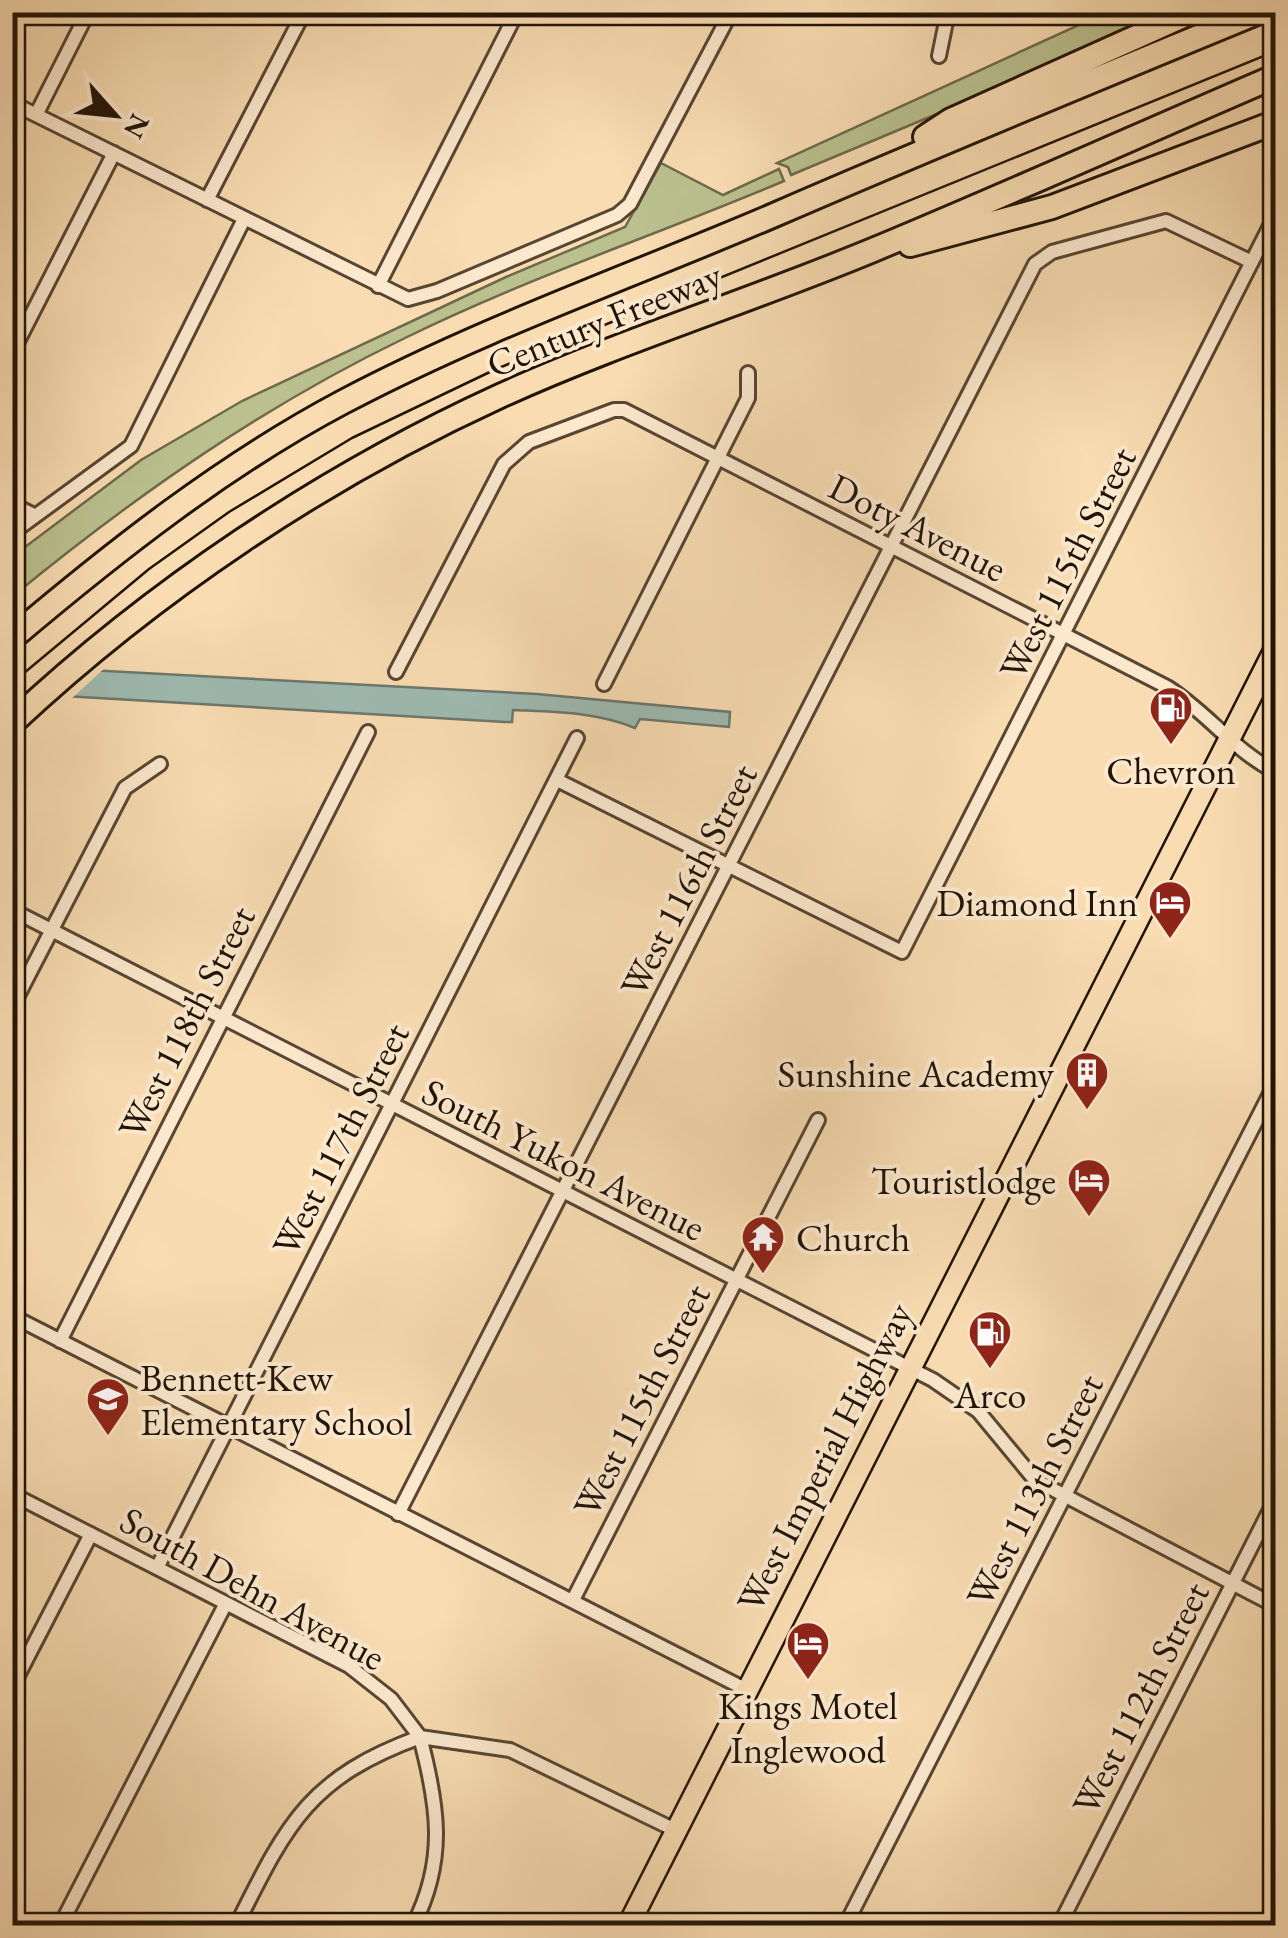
<svg xmlns="http://www.w3.org/2000/svg" width="1288" height="1938" font-family="'EB Garamond',serif">
<style>
.green{fill:#bac18f;stroke:#6e6a4b;stroke-width:2.5}
.water{fill:#9ebab1;stroke:#6c786d;stroke-width:2.5}
.pier{fill:#f9dcb2}
.lines{fill:none;stroke-linecap:round;stroke-linejoin:round}
.street-casing{stroke:#574632;stroke-width:18}
.primary-casing{stroke:#211407;stroke-width:25}
.highway-casing{stroke:#211407;stroke-width:28}
.street{stroke:#fbe8cd;stroke-width:12}
.primary{stroke:#f9dcb2;stroke-width:20}
.highway{stroke:#f9dcb2;stroke-width:22}
.tram{stroke:#211407;stroke-width:2.5}
.labels{text-anchor:middle;dominant-baseline:central;stroke-width:8;stroke-linejoin:round;paint-order:stroke}
.street-label{font-size:38px;fill:#211407;stroke:#fbe8cd}
.poi-label{font-size:38px;fill:#211407;stroke:#fbe8cd}
</style>
<rect width="100%" height="100%" fill="#f9dcb2"/>
<filter id="stains"><feTurbulence type="fractalNoise" baseFrequency=".002" numOctaves="4"/><feColorMatrix values="0 0 0 0 .2 0 0 0 0 .09 0 0 0 0 .02 0 0 0 .5 -.17"/></filter>
<radialGradient id="worn" r=".72"><stop offset=".6" stop-color="#630" stop-opacity="0"/><stop offset="1" stop-color="#630" stop-opacity=".3"/></radialGradient>
<!-- green -->
<path class="green" d="M 1105,13 L 1158,13 L 963,103 L 791,175 L 788,167 L 777,163 Z
M 661,163 L 723,195 L 779,169 L 784,181 C 659,234 527,278 405,338 C 262,407 135,496 13,596 L 13,556 L 141,460 L 242,401 L 506,277 L 625,227 Z"/>
<!-- water -->
<path class="water" d="M 13,666 L 537,694 L 730,712 L 729,727 L 640,719 L 635,728 C 596,712 555,712 513,710 L 512,722 L 505,722 L 13,693 Z"/>
<!-- pier -->
<path class="pier" d="M 12,661 L 107,666 L 70,700 L 12,698 Z"/>
<g class="lines">
<!-- street casing -->
<g class="street-casing">
<path id="street" d="M 939,56 L 948,12
M 12,103 L 408,299 L 437,291 L 617,215 L 630,204 L 731,12
M 36,115 L 88,12
M 207,200 L 304,12
M 378,286 L 517,12
M 12,353 L 114,153
M 12,504 L 34,515
M 12,533 L 131,446 L 244,219
M 396,672 L 504,464 L 529,442 L 614,410 L 624,410 L 1167,687 C 1207,712 1234,751 1276,772
M 604,684 L 748,398 L 748,373
M 557,780 L 902,952 L 1271,224 L 1276,197
M 12,910 L 933,1380 L 978,1411 L 1035,1480 L 1276,1606
M 12,1007 L 125,788 L 160,764
M 12,1316 L 745,1689
M 60,1341 L 368,732
M 12,1494 L 349,1666 L 391,1699 L 420,1737 L 510,1750 L 675,1830
M 398,1514 L 1035,264 L 1052,252 L 1166,221 L 1252,262
M 157,1568 L 577,738
M 573,1600 L 818,1120
M 12,1687 L 91,1534
M 60,1926 L 226,1603
M 236,1926 C 287,1824 308,1778 420,1737
M 413,1926 C 447,1860 438,1805 420,1737
M 845,1926 L 1276,1082
M 1059,1926 L 1276,1498
M 1274,1926 L 1276,1922"/>
</g>
<!-- primary casing -->
<g class="primary-casing">
<path id="primary" d="M 628,1926 L 1276,647"/>
</g>
<!-- highway casing -->
<g class="highway-casing">
<path id="highway" d="M 925,137 L 951,120 L 1192,12
M 910,245 L 1052,207 L 1276,122
M 12,638 C 115,551 224,465 343,402 C 481,329 629,277 772,216 C 934,146 1096,79 1259,12
M 12,723 C 154,590 323,477 500,396 C 621,341 750,301 873,250 C 1008,194 1141,134 1276,76"/>
</g>
<!-- street -->
<use href="#street" class="street"/>
<!-- primary -->
<use href="#primary" class="primary"/>
<!-- highway -->
<use href="#highway" class="highway"/>
<!-- tram -->
<path class="tram" d="M 12,683 L 149,569 L 229,512 L 352,438 L 494,370 L 1276,51"/>
</g>
<!-- icons -->
<defs>
<g id="fuel-pin" transform="scale(2.25)"><path d="M0 17L-7.5 6A9.5 9.5 0 1 1 7.5 6Z" fill="#8f2418" stroke="#fbe8cd"/><path d="M-5.5-6h7V0h2V4h1.3V-2.5L3-4.5l.8-.8L6-3V5H2.5V1h-1V6h-7ZM-4.2-4.7v3.2H.2V-4.7Z" fill="#fff"/></g>
<g id="hotel-pin" transform="scale(2.25)"><path d="M0 17L-7.5 6A9.5 9.5 0 1 1 7.5 6Z" fill="#8f2418" stroke="#fbe8cd"/><path d="M-6-4.5h1.5V1H6V5H4.5V3h-9V5H-6ZM-4 0a1.8 1.8 0 1 1 3.6 0ZM.5 0V-2.5h3Q6-2.5 6 0Z" fill="#fff"/></g>
<g id="building-pin" transform="scale(2.25)"><path d="M0 17L-7.5 6A9.5 9.5 0 1 1 7.5 6Z" fill="#8f2418" stroke="#fbe8cd"/><path d="M-4-6H4V6H1V3H-1V6H-4ZM-2.5-4.3h1.7v1.8h-1.7ZM.8-4.3h1.7v1.8H.8ZM-2.5-1h1.7V.8h-1.7ZM.8-1h1.7V.8H.8Z" fill="#fff"/></g>
<g id="temple-pin" transform="scale(2.25)"><path d="M0 17L-7.5 6A9.5 9.5 0 1 1 7.5 6Z" fill="#8f2418" stroke="#fbe8cd"/><path d="M0-6L5-2H3V0L6.5 2.5H4V6H1.5V3h-3V6H-4V2.5H-6.5L-3 0V-2H-5Z" fill="#fff"/></g>
<g id="school-pin" transform="scale(2.25)"><path d="M0 17L-7.5 6A9.5 9.5 0 1 1 7.5 6Z" fill="#8f2418" stroke="#fbe8cd"/><path d="M0-5L7-2L0 1L-7-2ZM-4 1L0 2.5L4 1V4Q0 6-4 4Z" fill="#fff"/></g>
</defs>
<g fill-rule="evenodd">
<use href="#fuel-pin" x="1171" y="708"/>
<use href="#hotel-pin" x="1170" y="902"/>
<use href="#building-pin" x="1087" y="1073"/>
<use href="#hotel-pin" x="1089" y="1180"/>
<use href="#temple-pin" x="763" y="1237"/>
<use href="#fuel-pin" x="990" y="1332"/>
<use href="#school-pin" x="108" y="1399"/>
<use href="#hotel-pin" x="808" y="1643"/>
</g>
<g class="labels">
<!-- street labels -->
<g class="street-label">
<text transform="translate(604 319) rotate(-22)">Century Freeway</text>
<text transform="translate(918 527) rotate(27)">Doty Avenue</text>
<text transform="translate(1067 563) rotate(-63)">West 115th Street</text>
<text transform="translate(688 880) rotate(-63)">West 116th Street</text>
<text transform="translate(186 1022) rotate(-63)">West 118th Street</text>
<text transform="translate(340 1139) rotate(-63)">West 117th Street</text>
<text transform="translate(564 1159) rotate(27)">South Yukon Avenue</text>
<text transform="translate(641 1400) rotate(-63)">West 115th Street</text>
<text transform="translate(824 1457) rotate(-63)">West Imperial Highway</text>
<text transform="translate(1034 1490) rotate(-63)">West 113th Street</text>
<text transform="translate(253 1588) rotate(29)">South Dehn Avenue</text>
<text transform="translate(1140 1698) rotate(-63)">West 112th Street</text>
</g>
<!-- poi labels -->
<g class="poi-label">
<text x="1171" y="770">Chevron</text>
<text x="1138" y="902" text-anchor="end">Diamond Inn</text>
<text x="1054" y="1073" text-anchor="end">Sunshine Academy</text>
<text x="1056" y="1180" text-anchor="end">Touristlodge</text>
<text x="796" y="1237" text-anchor="start">Church</text>
<text x="140" y="1377" text-anchor="start">Bennett-Kew<tspan x="140" dy="44">Elementary School</tspan></text>
<text x="990" y="1394">Arco</text>
<text x="808" y="1705">Kings Motel<tspan x="808" dy="44">Inglewood</tspan></text>
</g>
</g>
<!-- margin -->
<rect width="1288" height="1938" fill="none" stroke="#f9dcb2" stroke-width="50"/>
<rect x="15" y="15" width="1258" height="1908" fill="none" stroke="#211407" stroke-width="5"/>
<rect x="25" y="25" width="1238" height="1888" fill="none" stroke="#211407" stroke-width="2.5"/>
<!-- north arrow -->
<g transform="translate(115 115) rotate(117)" stroke="#fbe8cd" stroke-width="8" paint-order="stroke">
<path d="M0-8L18 38L0 25L-18 38Z" fill="#211407"/>
<text y="-15" font-size="28" font-weight="bold" text-anchor="middle" fill="#211407">N</text>
</g>
<rect width="100%" height="100%" filter="url(#stains)"/>
<rect width="100%" height="100%" fill="url(#worn)"/>
</svg>
